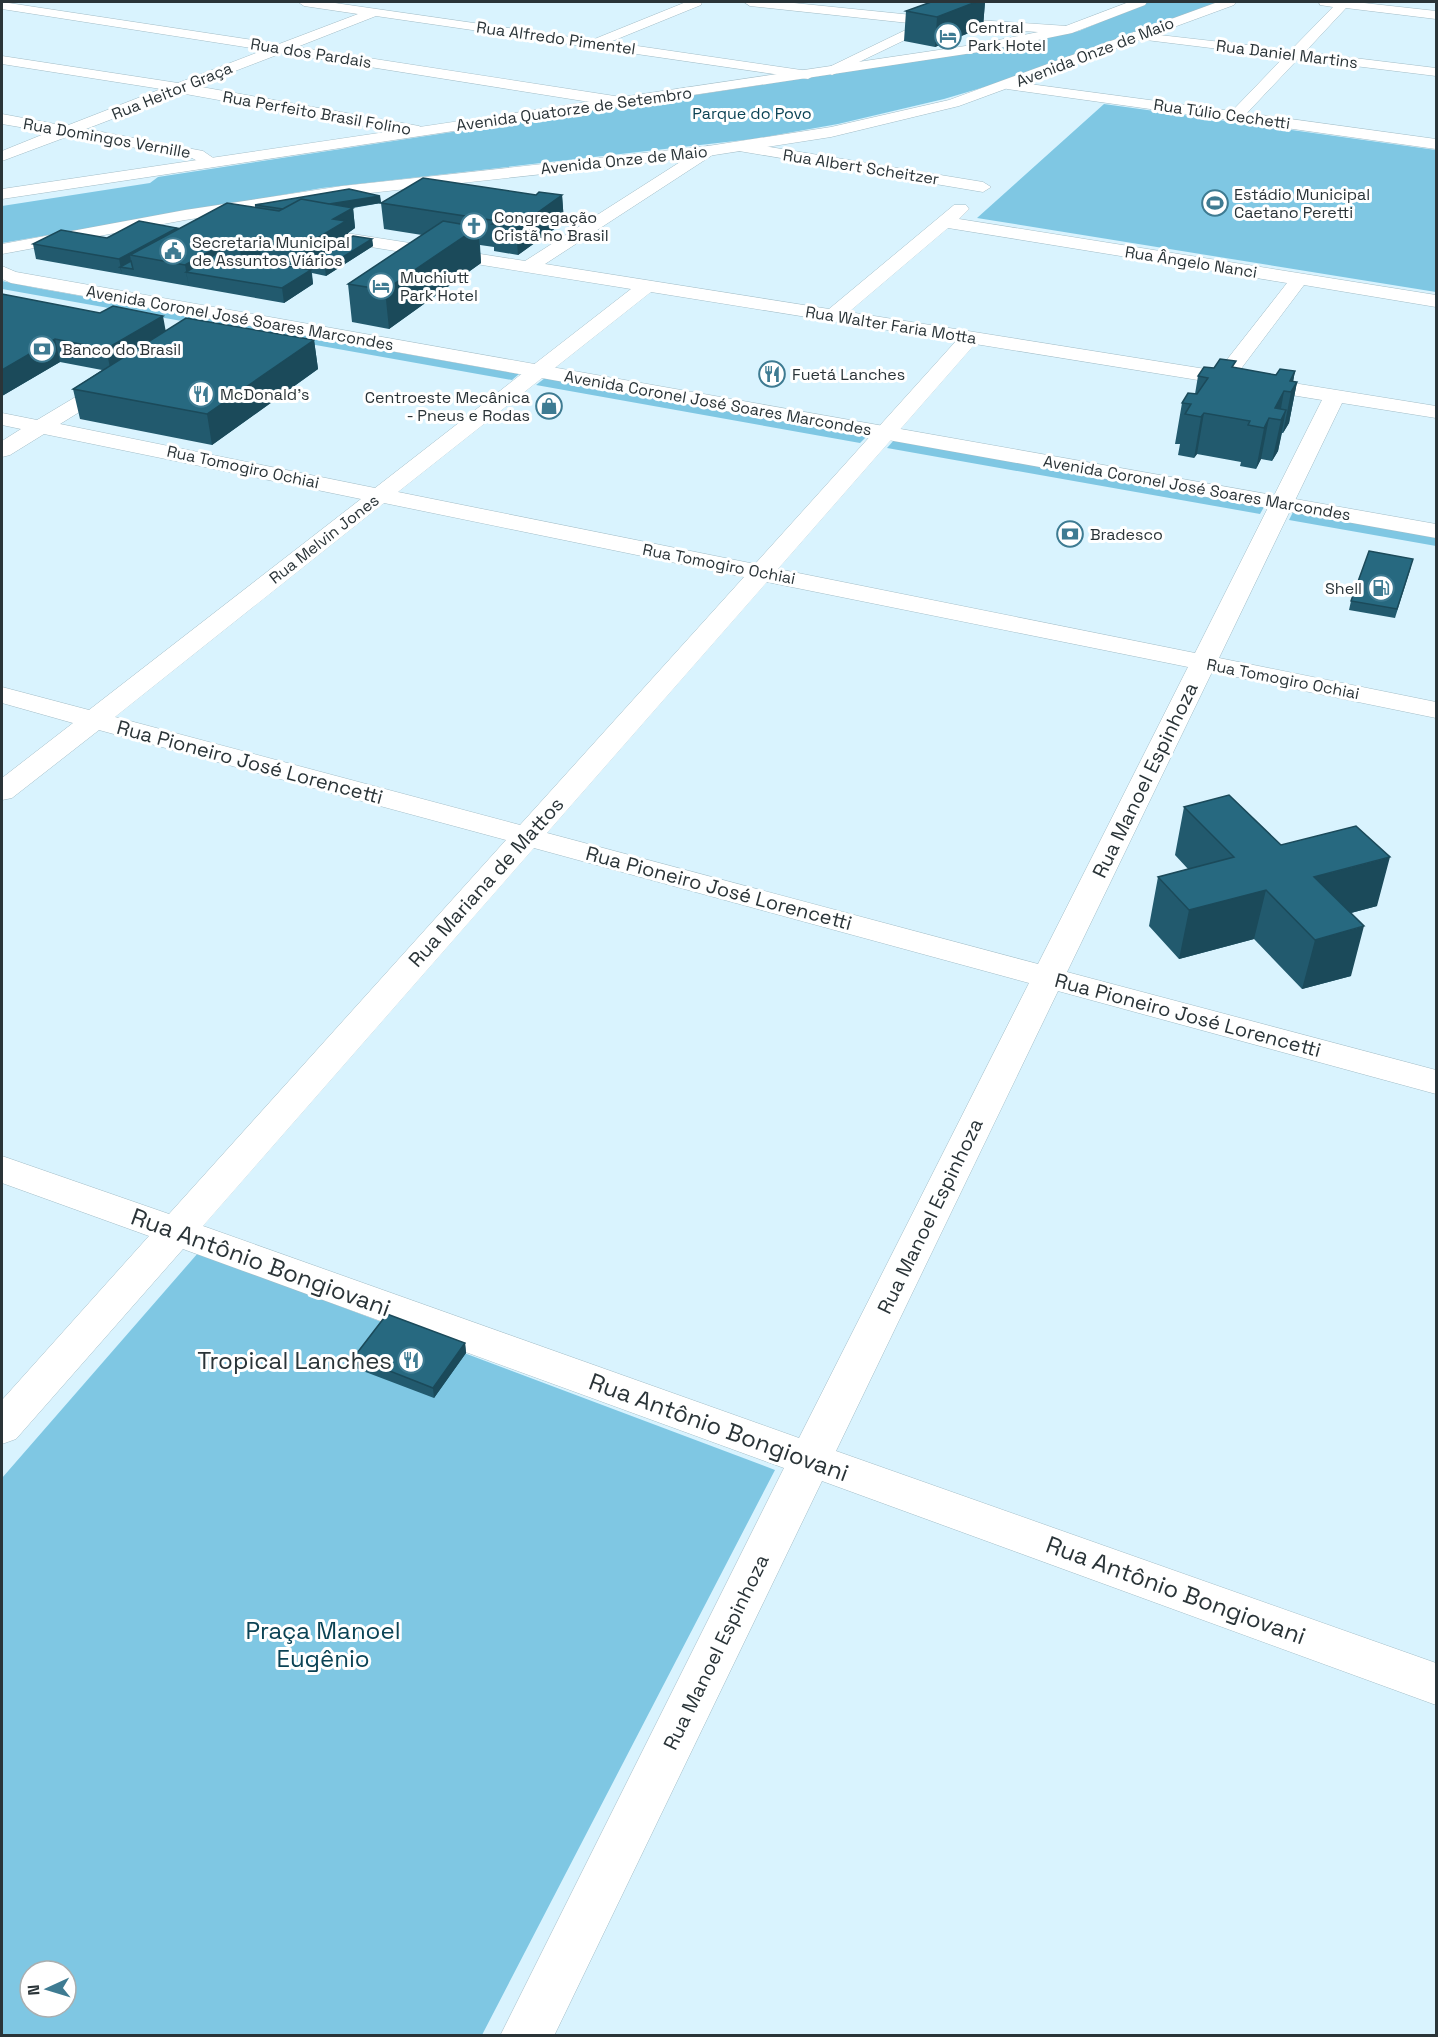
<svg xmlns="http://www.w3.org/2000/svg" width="1438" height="2037" font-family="'Space Grotesk',sans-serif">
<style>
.green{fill:#7fc7e3;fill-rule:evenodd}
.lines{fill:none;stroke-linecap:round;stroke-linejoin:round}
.street-casing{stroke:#a3bdc7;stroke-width:1}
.secondary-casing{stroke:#a3bdc7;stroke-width:1}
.street{fill:#fff;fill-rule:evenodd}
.secondary{fill:#fff;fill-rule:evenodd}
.wall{fill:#225a6e;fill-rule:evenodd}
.shaded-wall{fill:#1b4a5a}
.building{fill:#276980;stroke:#1b4a5a;stroke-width:1.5}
.labels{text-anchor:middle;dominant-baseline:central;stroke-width:6;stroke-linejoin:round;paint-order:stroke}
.far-poi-label{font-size:16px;fill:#2a3438;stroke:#fff;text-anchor:start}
.far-street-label{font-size:16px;fill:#2a3438;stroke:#fff}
.far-park-label{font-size:16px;fill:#0b4355;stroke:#fff}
.street-label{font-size:20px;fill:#2a3438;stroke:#fff}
.near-street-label{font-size:24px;fill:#2a3438;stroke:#fff}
.near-poi-label{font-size:24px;fill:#2a3438;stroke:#fff;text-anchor:end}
.near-park-label{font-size:24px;fill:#0b4355;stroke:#fff}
</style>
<rect width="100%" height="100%" fill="#d9f3fe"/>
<!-- green -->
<path class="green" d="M 1149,2 L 1218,2 L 998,83 L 944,99 L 838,124 L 753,139 L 322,188 L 2,243 L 2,206 L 150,183 L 158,177 L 984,51 L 1079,31 Z
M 1104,104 L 1436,150 L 1436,292 L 977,218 Z
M 2,281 L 36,288 L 519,374 L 512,380 L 2,289 Z
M 545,378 L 867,436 L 860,443 L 536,385 Z
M 894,440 L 1264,507 L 1260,514 L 887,448 Z
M 1293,512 L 1436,537 L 1436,546 L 1289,520 Z
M 198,1253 L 775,1470 L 482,2035 L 2,2036 L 2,1478 ZM 30,1971 L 66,1971 L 66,2007 L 30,2007 Z"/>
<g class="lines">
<!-- street casing -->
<g class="street-casing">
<path id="street" d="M 2,2 L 279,44 L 358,14 L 304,6 L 298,2 L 328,2 L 592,40 L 686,2 L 702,2 L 701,5 L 610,42 L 808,71 L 815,75 L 808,79 L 376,16 L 297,47 L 621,97 L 629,102 L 621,107 L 282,53 L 196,86 L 419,126 L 427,131 L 419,136 L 180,93 L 86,129 L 203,151 L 219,162 L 217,165 L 205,165 L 192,158 L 69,136 L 2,161 L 2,151 L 49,132 L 2,124 L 2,114 L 66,126 L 161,89 L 2,64 L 2,56 L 178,83 L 264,50 L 2,9 Z
M 744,2 L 784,2 L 932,17 L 1067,26 L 1074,30 L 1067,34 L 936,25 L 832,75 L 825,71 L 827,68 L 918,24 L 750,6 Z
M 1319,2 L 1355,2 L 1436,11 L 1436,19 L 1346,8 L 1305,52 L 1436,68 L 1436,76 L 1298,59 L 1247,113 L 1436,139 L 1436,149 L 1007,89 L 1000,85 L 1007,81 L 1232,111 L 1284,57 L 1138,39 L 1131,35 L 1133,32 L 1291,50 L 1333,7 L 1320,5 Z
M 739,142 L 983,182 L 991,187 L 983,192 L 733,150 L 731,147 L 733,144 Z
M 708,146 L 716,151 L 714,154 L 545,264 L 829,309 L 954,205 L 966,205 L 969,209 L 959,219 L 1436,295 L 1436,307 L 1304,285 L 1237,374 L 1436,406 L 1436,418 L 1342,403 L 1219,658 L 1436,702 L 1436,718 L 1212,672 L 1067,972 L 1436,1070 L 1436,1094 L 1058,991 L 836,1451 L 1436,1663 L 1436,1705 L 822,1481 L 554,2036 L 500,2036 L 784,1468 L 183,1249 L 16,1439 L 2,1444 L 2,1400 L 149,1236 L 2,1183 L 2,1156 L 169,1214 L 506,840 L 99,730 L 12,798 L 2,800 L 2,778 L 73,723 L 2,703 L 2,687 L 89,710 L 361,499 L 44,434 L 10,455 L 2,457 L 2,441 L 21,429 L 2,425 L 2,413 L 37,420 L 109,377 L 116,375 L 123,377 L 126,381 L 123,385 L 60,424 L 375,488 L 631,289 L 346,243 L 340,242 L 337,238 L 340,234 L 346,233 L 525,261 L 702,148 ZM 948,228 L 1287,283 L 1218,371 L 849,312 ZM 651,292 L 956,341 L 755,564 L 398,492 ZM 975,344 L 1322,400 L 1195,653 L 778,569 ZM 384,503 L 744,577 L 520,825 L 115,717 ZM 767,582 L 1188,667 L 1038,964 L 547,833 ZM 534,848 L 1029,983 L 799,1438 L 203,1226 Z"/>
</g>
<!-- secondary casing -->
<g class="secondary-casing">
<path id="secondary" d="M 1129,2 L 1147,2 L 1145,5 L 1072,33 L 979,52 L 2,199 L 2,189 L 979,44 L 1063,27 Z
M 1218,2 L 1236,2 L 1234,5 L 959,106 L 831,137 L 708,156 L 342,196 L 185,220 L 2,254 L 2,244 L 185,210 L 342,186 L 708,146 L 831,127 L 949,100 Z
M 2,266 L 16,272 L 1436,524 L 1436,538 L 11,283 L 2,279 Z"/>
</g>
<!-- street -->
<use href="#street" class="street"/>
<!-- secondary -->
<use href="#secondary" class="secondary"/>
</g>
<!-- wall -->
<path class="wall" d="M 931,2 L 985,2 L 983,27 L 935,47 L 904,41 L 906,11 Z
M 536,195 L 562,195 L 564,222 L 518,255 L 494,251 L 494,247 L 480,245 L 481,263 L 389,329 L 352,322 L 348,284 L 422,235 L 384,229 L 381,203 Z
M 380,196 L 381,203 L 353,208 L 355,228 L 348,233 L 348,238 L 372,239 L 373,246 L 326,276 L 312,273 L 313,284 L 284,303 L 36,259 L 33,244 L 107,238 L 177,228 L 177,229 L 255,207 L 255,204 ZM 262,260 L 307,268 L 307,269 L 259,261 Z
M 2,294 L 166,330 L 314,340 L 318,369 L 212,445 L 80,419 L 73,389 L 102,370 L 60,362 L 2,396 Z
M 1214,368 L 1235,368 L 1276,375 L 1295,371 L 1293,382 L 1297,382 L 1289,423 L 1283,433 L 1282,433 L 1278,451 L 1272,461 L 1261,459 L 1256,469 L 1240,466 L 1241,462 L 1197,454 L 1194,458 L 1178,455 L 1180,444 L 1175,444 L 1182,403 L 1195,394 L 1198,376 Z
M 1411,567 L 1395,618 L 1349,610 L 1351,601 Z
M 1184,807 L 1281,845 L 1377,906 L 1351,913 L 1351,976 L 1302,989 L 1254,939 L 1179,959 L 1149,926 L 1158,877 L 1188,869 L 1175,855 Z
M 465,1343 L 466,1353 L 434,1398 L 355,1368 L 354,1357 Z"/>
<!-- shaded-wall -->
<path class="shaded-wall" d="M 976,2 L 985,2 L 983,27 L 935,47 L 937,17 Z
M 562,195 L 564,222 L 518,255 L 516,228 Z
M 380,196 L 381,203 L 288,217 L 287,210 Z
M 353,208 L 355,228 L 348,233 L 349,242 L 307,265 L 304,246 L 333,219 Z
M 478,227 L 481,263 L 389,329 L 385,290 Z
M 177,228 L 180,242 L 130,255 L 132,268 L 120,267 L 122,274 L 119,259 Z
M 258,239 L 262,260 L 250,267 L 242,265 L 240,249 Z
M 372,239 L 373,246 L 326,276 L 325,268 Z
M 219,246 L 222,267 L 186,272 L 189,287 L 185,265 Z
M 311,270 L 313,284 L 284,303 L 282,288 Z
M 163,316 L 167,338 L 111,372 L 106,349 Z
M 55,339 L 60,362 L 2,396 L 2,370 Z
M 314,340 L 318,369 L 212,445 L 207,414 Z
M 1295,371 L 1291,392 L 1290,381 Z
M 1297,382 L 1289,423 L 1283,433 L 1291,392 Z
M 1284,391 L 1279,420 L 1275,408 Z
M 1286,410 L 1278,451 L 1272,461 L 1281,420 Z
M 1204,413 L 1197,454 L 1194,458 L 1201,417 Z
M 1269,418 L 1261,459 L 1256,469 L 1264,428 Z
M 1390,857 L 1377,906 L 1302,926 L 1314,877 Z
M 1266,890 L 1254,939 L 1179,959 L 1189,910 Z
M 1364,926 L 1351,976 L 1302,989 L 1315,940 Z
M 465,1343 L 466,1353 L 434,1398 L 433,1388 Z"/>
<!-- building -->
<path class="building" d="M 931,2 L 976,2 L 937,17 L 906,11 Z
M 423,178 L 536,195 L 539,192 L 562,195 L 516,228 L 492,224 L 497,221 L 381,203 Z
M 349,189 L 380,196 L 329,204 L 301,199 L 283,209 L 255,205 Z
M 301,199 L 353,208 L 333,219 L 346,221 L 304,246 L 258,239 L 240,249 L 219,246 L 185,265 L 130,255 L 227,203 L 279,211 Z
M 139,221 L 177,228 L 119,259 L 33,244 L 61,230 L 107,238 Z
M 443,221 L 478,227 L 385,290 L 348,284 Z
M 353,236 L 372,239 L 325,268 L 306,264 Z
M 216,254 L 311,270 L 282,288 L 186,272 Z
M 131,261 L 133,269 L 120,267 Z
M 2,294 L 100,313 L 113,306 L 163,316 L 106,349 L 55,339 L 2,370 Z
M 186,318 L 314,340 L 207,414 L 73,389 Z
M 1220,359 L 1236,361 L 1232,367 L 1276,375 L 1280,369 L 1295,371 L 1290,381 L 1297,382 L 1291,392 L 1284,391 L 1275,408 L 1286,410 L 1281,420 L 1269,418 L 1264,428 L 1248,425 L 1250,421 L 1204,413 L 1201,417 L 1185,414 L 1191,404 L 1182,403 L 1188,393 L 1197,394 L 1208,378 L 1198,376 L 1204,367 L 1214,368 Z
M 1369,551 L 1413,559 L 1397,609 L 1351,601 Z
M 1229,795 L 1281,845 L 1356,826 L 1390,857 L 1314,877 L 1364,926 L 1315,940 L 1266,890 L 1189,910 L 1158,877 L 1234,857 L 1184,807 Z
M 387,1314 L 465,1343 L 433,1388 L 354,1357 Z"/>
<!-- icons -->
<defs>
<g id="hotel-ring" transform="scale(1.35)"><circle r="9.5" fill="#fff" stroke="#3e7b92" stroke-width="1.5"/><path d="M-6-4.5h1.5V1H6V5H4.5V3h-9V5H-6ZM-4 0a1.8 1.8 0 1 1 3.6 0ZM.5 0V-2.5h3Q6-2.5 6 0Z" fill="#3e7b92"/></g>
<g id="stadium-ring" transform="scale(1.35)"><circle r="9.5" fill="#fff" stroke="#3e7b92" stroke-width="1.5"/><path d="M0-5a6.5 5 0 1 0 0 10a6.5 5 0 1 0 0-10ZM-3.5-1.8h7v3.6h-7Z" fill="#3e7b92"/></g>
<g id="church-ring" transform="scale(1.35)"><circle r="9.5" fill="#fff" stroke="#3e7b92" stroke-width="1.5"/><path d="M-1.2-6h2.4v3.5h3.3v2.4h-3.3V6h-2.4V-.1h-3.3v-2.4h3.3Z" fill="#3e7b92"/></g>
<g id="civic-ring" transform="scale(1.35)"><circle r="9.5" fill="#fff" stroke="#3e7b92" stroke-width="1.5"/><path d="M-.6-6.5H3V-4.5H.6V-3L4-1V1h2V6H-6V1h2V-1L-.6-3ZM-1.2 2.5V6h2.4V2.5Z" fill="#3e7b92"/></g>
<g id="bank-ring" transform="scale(1.35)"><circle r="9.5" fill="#fff" stroke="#3e7b92" stroke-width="1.5"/><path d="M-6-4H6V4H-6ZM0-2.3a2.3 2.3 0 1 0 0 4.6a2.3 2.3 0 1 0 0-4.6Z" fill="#3e7b92"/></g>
<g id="restaurant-ring" transform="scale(1.35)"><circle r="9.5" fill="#fff" stroke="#3e7b92" stroke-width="1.5"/><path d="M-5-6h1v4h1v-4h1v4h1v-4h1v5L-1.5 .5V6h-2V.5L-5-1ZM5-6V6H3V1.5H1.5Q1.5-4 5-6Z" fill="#3e7b92"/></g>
<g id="shop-ring" transform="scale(1.35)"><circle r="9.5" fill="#fff" stroke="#3e7b92" stroke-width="1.5"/><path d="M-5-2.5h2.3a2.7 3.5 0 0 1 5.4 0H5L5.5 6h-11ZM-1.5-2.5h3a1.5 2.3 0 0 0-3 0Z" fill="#3e7b92"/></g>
<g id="fuel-ring" transform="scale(1.35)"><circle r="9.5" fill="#fff" stroke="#3e7b92" stroke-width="1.5"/><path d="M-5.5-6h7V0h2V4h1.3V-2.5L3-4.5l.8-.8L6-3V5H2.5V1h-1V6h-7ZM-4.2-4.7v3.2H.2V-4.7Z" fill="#3e7b92"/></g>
</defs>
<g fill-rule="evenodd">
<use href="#hotel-ring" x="948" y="36"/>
<use href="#stadium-ring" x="1215" y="203"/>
<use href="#church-ring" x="474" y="226"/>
<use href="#civic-ring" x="173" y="251"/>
<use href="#hotel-ring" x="381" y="286"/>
<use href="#bank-ring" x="42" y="349"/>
<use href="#restaurant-ring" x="772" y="374"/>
<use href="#restaurant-ring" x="201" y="394"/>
<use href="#shop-ring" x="549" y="406"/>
<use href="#bank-ring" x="1070" y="534"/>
<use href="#fuel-ring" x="1381" y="588"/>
<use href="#restaurant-ring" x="411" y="1360"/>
</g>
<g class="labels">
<!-- far-poi labels -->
<g class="far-poi-label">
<text x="968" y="27">Central<tspan x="968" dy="18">Park Hotel</tspan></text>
<text x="1234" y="194">Estádio Municipal<tspan x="1234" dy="18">Caetano Peretti</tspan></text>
<text x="494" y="217">Congregação<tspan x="494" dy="18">Cristã no Brasil</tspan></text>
<text x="192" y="242">Secretaria Municipal<tspan x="192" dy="18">de Assuntos Viários</tspan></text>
<text x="400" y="277">Muchiutt<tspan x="400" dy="18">Park Hotel</tspan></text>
<text x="62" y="349">Banco do Brasil</text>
<text x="792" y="374">Fuetá Lanches</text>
<text x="220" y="394">McDonald's</text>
<text x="530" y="397" text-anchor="end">Centroeste Mecânica<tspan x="530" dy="18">- Pneus e Rodas</tspan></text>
<text x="1090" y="534">Bradesco</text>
<text x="1362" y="588" text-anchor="end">Shell</text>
</g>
<!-- far-street labels -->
<g class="far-street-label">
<text transform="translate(556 38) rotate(8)">Rua Alfredo Pimentel</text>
<text transform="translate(1095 52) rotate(-21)">Avenida Onze de Maio</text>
<text transform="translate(311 53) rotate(9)">Rua dos Pardais</text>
<text transform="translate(1287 54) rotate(7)">Rua Daniel Martins</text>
<text transform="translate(172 91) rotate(-22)">Rua Heitor Graça</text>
<text transform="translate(574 109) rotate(-8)">Avenida Quatorze de Setembro</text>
<text transform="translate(317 113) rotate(10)">Rua Perfeito Brasil Folino</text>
<text transform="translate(1222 114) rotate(8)">Rua Túlio Cechetti</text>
<text transform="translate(107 138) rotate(10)">Rua Domingos Vernille</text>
<text transform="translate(624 160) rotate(-6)">Avenida Onze de Maio</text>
<text transform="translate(861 167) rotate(9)">Rua Albert Scheitzer</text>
<text transform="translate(1191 262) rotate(9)">Rua Ângelo Nanci</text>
<text transform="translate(240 318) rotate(10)">Avenida Coronel José Soares Marcondes</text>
<text transform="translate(891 325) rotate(9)">Rua Walter Faria Motta</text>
<text transform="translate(718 403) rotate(10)">Avenida Coronel José Soares Marcondes</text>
<text transform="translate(243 467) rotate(12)">Rua Tomogiro Ochiai</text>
<text transform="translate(1197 488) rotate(10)">Avenida Coronel José Soares Marcondes</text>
<text transform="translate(324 539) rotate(-38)">Rua Melvin Jones</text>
<text transform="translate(719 564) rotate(11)">Rua Tomogiro Ochiai</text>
<text transform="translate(1283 679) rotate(11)">Rua Tomogiro Ochiai</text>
</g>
<!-- far-park labels -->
<g class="far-park-label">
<text x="752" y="113">Parque do Povo</text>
</g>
<!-- street labels -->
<g class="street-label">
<text transform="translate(250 762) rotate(15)">Rua Pioneiro José Lorencetti</text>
<text transform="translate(1145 780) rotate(-64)">Rua Manoel Espinhoza</text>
<text transform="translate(486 882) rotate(-48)">Rua Mariana de Mattos</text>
<text transform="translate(719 888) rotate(15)">Rua Pioneiro José Lorencetti</text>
<text transform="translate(1188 1015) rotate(15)">Rua Pioneiro José Lorencetti</text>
<text transform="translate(930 1216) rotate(-64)">Rua Manoel Espinhoza</text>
<text transform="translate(716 1652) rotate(-64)">Rua Manoel Espinhoza</text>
</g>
<!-- near-street labels -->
<g class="near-street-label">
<text transform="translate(261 1262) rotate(20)">Rua Antônio Bongiovani</text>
<text transform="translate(719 1427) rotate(20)">Rua Antônio Bongiovani</text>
<text transform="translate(1176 1590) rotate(20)">Rua Antônio Bongiovani</text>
</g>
<!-- near-poi labels -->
<g class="near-poi-label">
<text x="392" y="1360">Tropical Lanches</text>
</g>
<!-- near-park labels -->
<g class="near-park-label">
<text x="323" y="1630">Praça Manoel<tspan x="323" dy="28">Eugênio</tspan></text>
</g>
</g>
<!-- border -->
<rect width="1438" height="2037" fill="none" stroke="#2a3438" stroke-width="6"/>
<!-- north arrow -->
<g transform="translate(48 1989) rotate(266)"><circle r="28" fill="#ffffff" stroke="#aaaeaf" stroke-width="1.5"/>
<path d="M0-4.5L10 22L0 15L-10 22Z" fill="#3e7b92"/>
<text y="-9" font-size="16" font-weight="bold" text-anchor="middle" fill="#2a3438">N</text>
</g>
</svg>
